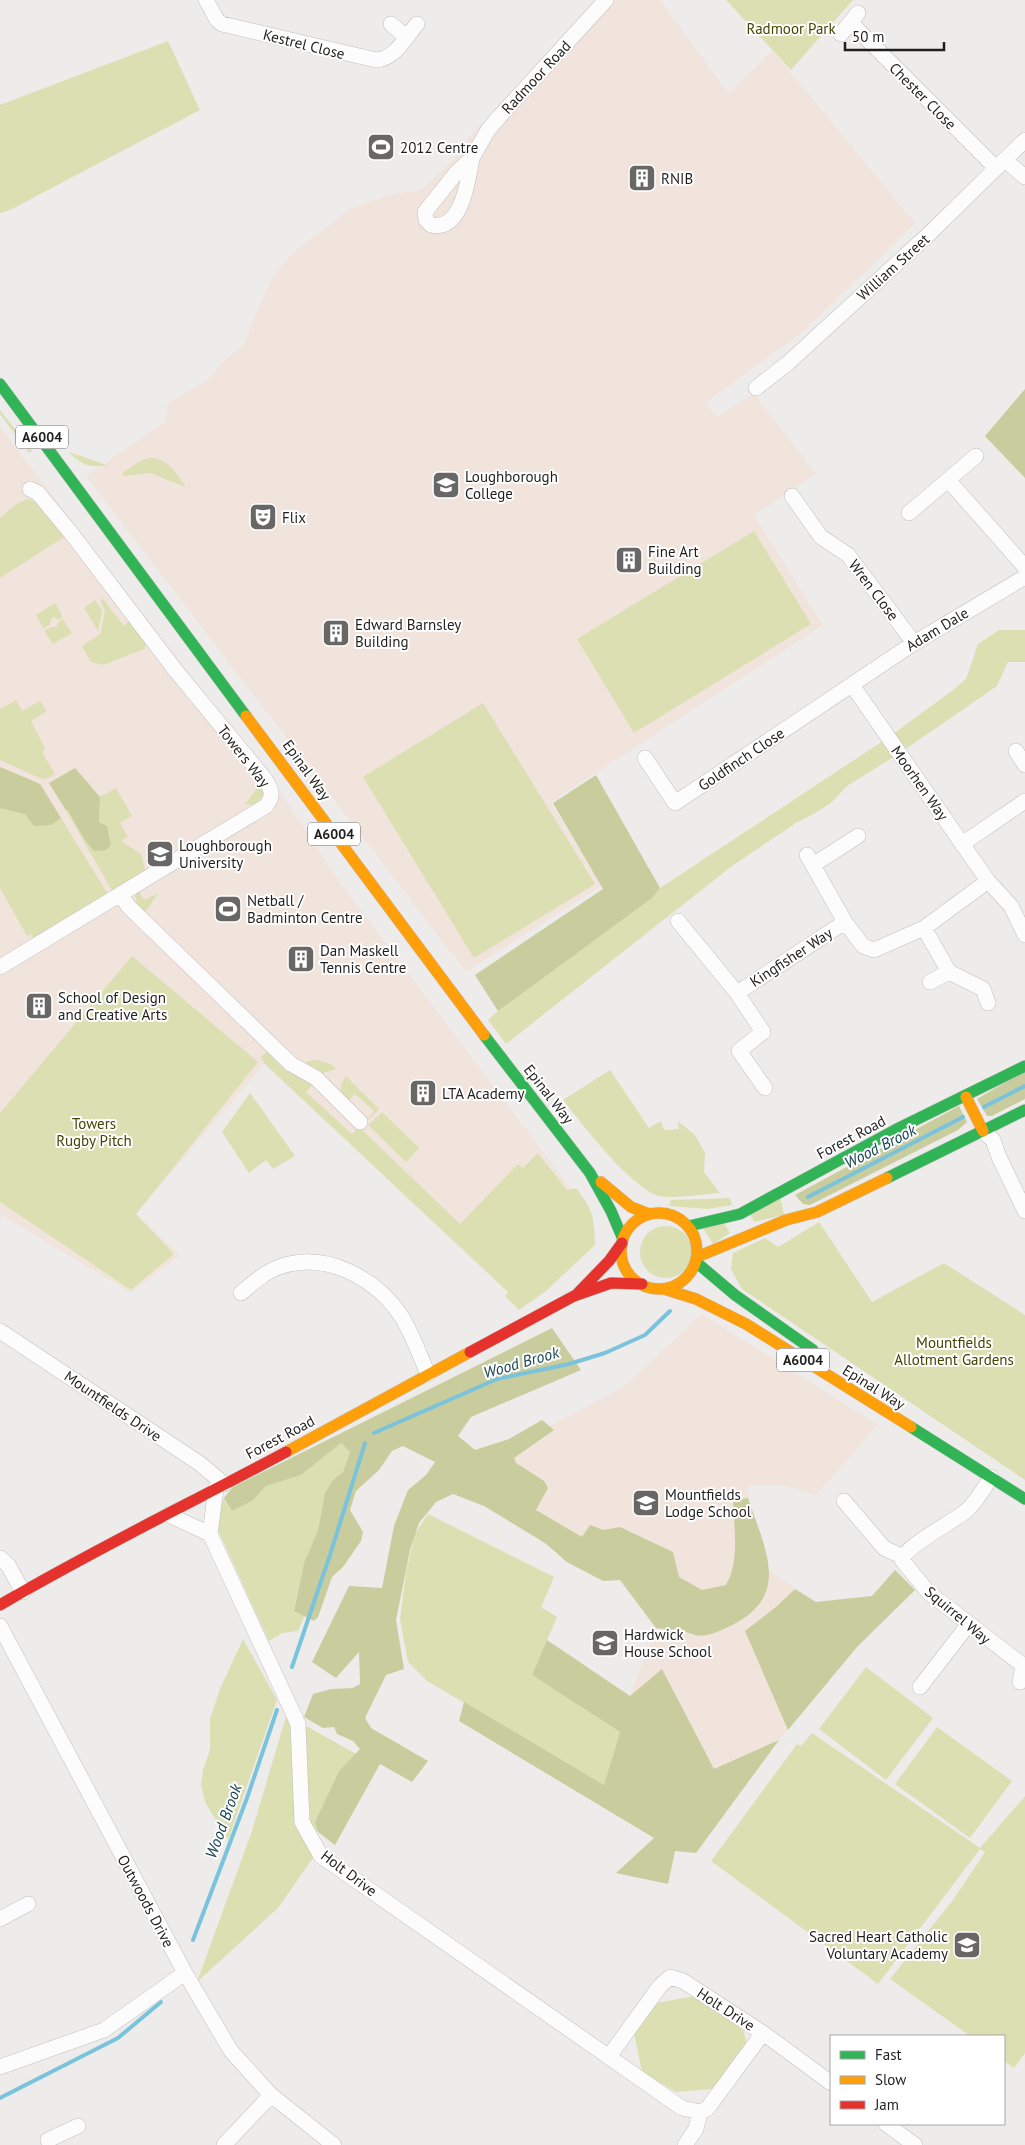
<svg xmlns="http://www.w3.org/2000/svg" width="1025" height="2145" font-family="'PT Sans',sans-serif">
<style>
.education{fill:#f1e4dc}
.green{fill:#dcdfb2}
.forest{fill:#c9cc9d}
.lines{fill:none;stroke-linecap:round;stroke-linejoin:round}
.stream{stroke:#7ac3dc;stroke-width:4}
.street-casing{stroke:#c0bfbe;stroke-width:16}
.fast-casing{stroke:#c0bfbe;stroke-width:12}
.slow-casing{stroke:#c0bfbe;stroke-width:12}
.jam-casing{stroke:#c0bfbe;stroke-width:12}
.street{stroke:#fcfcfc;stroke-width:15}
.fast{stroke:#30b455;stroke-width:11}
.slow{stroke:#ff9f0a;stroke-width:11}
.jam{stroke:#e5322d;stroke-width:11}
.labels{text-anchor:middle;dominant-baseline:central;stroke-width:4;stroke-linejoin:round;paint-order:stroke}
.shield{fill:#fff;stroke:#636262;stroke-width:1}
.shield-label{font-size:14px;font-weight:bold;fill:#201f1e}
.park-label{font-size:15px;fill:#424502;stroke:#fff}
.street-label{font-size:15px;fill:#201f1e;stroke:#fff}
.poi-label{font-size:15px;fill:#201f1e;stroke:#fff;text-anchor:start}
.water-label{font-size:16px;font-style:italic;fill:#184554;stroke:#fff}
</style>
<rect width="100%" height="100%" fill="#eeeceb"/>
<!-- education -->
<path class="education" d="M 597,0 L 660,0 L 729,94 L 772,50 L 915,223 L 804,331 L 705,403 L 717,416 L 754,394 L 816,474 L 754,515 L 823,625 L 551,802 L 601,886 L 466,972 L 86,476 L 166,421 L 167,404 L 209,379 L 222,362 L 243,346 L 258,308 L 274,275 L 295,251 L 349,210 L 387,195 L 421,190 L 455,158 L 471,135 Z
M 0,427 L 281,793 L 341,884 L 578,1198 L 508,1292 L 264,1064 L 136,1214 L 180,1255 L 131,1293 L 0,1214 Z
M 702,1314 L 878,1425 L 816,1495 L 787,1486 L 748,1485 L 748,1498 L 735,1546 L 815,1602 L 872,1596 L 895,1570 L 915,1590 L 857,1647 L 779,1740 L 707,1835 L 630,1696 L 656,1628 L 620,1580 L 603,1581 L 567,1562 L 545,1543 L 513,1524 L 498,1453 L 624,1387 Z"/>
<!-- green -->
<path class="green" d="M 726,0 L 853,0 L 791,70 Z
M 168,41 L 200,110 L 10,210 L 0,213 L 0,105 Z
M 0,410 L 32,451 L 29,453 L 0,414 Z
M 69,452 L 107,465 C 90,469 80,464 69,452 Z
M 150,458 C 169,459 176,473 186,487 L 150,473 L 124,476 L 122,473 L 142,460 Z
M 27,499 L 41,503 L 64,537 L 0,578 L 0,518 L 16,504 Z
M 754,531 L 811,624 L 634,733 L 577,639 Z
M 103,599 L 124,626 L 129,621 L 147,644 L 144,649 L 104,665 L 91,662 L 82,646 L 101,633 L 105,610 L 100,601 Z
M 95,600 L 102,611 L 98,631 L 84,608 Z
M 55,603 L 63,617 L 58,620 L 55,617 L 51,618 L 50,625 L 43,628 L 36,615 Z
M 63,619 L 72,633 L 53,644 L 44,631 L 51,627 L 57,627 L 59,621 Z
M 999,630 L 1025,630 L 1025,662 L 1008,662 L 997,686 L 900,753 L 847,786 L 832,802 L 814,814 L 796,823 L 732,866 L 506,1044 L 488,1020 L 498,1011 L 651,898 L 660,888 L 889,737 L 953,690 L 966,679 L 978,644 Z
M 16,700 L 22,711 L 40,701 L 47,711 L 31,721 L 45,748 L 43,754 L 55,774 L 44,780 L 0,760 L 0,709 Z
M 483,703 L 595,884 L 474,958 L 363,777 Z
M 0,767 L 40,784 L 109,896 L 33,938 L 31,934 L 27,936 L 0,888 Z
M 262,782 L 263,796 L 255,805 L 245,804 Z
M 116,788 L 132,816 L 120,823 L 128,837 L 121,841 L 141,854 L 146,873 L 113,892 L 65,809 L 68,809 L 87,842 L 111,844 L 107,826 L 99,822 L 100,797 Z
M 138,890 L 144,900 L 158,893 L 145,913 C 138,906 132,899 138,890 Z
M 132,956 L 258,1062 L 136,1214 L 174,1254 L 131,1290 L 0,1202 L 0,1113 Z
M 268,1050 L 313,1084 L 306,1092 L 352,1134 L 359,1127 L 460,1224 L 518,1164 L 523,1168 L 538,1153 L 567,1190 L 576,1188 C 594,1211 594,1217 595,1245 L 546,1291 L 519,1310 L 505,1296 L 508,1292 L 264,1063 L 261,1057 Z
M 317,1060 L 331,1064 L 336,1069 L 323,1073 L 312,1066 L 304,1064 L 308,1061 Z
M 610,1070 L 649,1128 L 661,1121 L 664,1130 L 679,1129 L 678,1121 L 695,1135 L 705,1153 L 704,1172 L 720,1193 C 707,1194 670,1199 659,1196 C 629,1186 583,1125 563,1100 Z
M 346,1076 L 379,1109 L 366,1122 L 374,1111 L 355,1094 L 349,1100 L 341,1091 L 341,1085 Z
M 250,1093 L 295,1156 L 273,1169 L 266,1160 L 249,1173 L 222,1132 Z
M 382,1112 L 419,1148 L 406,1162 L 368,1125 Z
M 780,1196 L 784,1215 L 754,1222 L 749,1212 Z
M 730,1198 L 732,1205 L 708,1209 L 669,1206 L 671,1200 Z
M 819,1222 L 872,1302 L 944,1263 L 1025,1315 L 1025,1480 L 742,1289 L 731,1269 L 733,1253 L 765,1238 L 778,1247 Z
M 724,1223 L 730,1233 L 713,1244 L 703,1228 Z
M640 1252a26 26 0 1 1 52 0a26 26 0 1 1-52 0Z
M 341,1443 L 350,1452 L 343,1472 L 333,1480 L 325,1493 L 318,1530 L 304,1563 L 294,1610 L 304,1616 L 298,1631 L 282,1633 L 269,1641 L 218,1530 L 219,1511 L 224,1498 L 232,1511 L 252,1501 L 266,1486 L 301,1475 Z
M 428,1514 L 554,1577 L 541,1607 L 557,1617 L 532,1675 L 620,1732 L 604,1785 L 427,1681 L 408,1662 L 400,1619 L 406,1572 L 415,1534 Z
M 243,1639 L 277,1700 L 228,1840 L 205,1802 L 201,1785 L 203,1770 L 210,1750 L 210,1719 L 220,1689 Z
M 866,1667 L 933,1718 L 886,1780 L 819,1729 Z
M 287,1713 L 293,1723 L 315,1855 L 278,1908 L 197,1982 L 252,1831 Z
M 301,1723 L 356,1754 L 339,1771 L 315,1822 L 318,1832 L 311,1825 Z
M 937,1727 L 1012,1781 L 970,1838 L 895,1784 Z
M 812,1733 L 980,1848 L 1025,1796 L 1025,2053 L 1014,2068 L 1004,2061 L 1004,2036 L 970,2036 L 890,1979 L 953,1900 L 985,1852 L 980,1849 L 878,1984 L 711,1861 L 797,1744 L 801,1746 Z
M 695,1996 L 739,2026 L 744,2032 L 746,2043 L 713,2089 L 676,2092 L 642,2072 L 634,2033 L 656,2003 Z"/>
<!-- forest -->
<path class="forest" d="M 1025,389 L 1025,478 L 985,436 Z
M 0,767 L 40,784 L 61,818 L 51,825 L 34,826 L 25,814 L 0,808 Z
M 75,768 L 100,797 L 99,822 L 107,826 L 111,845 L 106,850 L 95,851 C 88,847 72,818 68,810 L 65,809 L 49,783 Z
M 596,775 L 660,888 L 652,898 L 498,1011 L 475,975 L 603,889 L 553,803 Z
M 1025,1071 L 1025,1099 L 992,1116 L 987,1116 L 977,1099 Z
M 959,1106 L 967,1122 L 958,1130 L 810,1205 L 803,1204 L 795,1195 Z
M 552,1328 L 581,1370 L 471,1417 L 458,1436 L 475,1450 L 509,1439 L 542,1420 L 554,1430 L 514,1458 L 516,1463 L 544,1481 L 548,1488 L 536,1510 L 582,1537 L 590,1525 L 603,1530 L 620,1527 L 673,1552 L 679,1577 L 702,1590 L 726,1585 C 740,1560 734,1529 733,1501 L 748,1498 C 766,1552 793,1598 726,1628 C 709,1636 697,1640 680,1628 L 670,1630 L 656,1628 L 620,1580 L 603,1581 L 567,1562 L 545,1543 L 484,1506 L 453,1494 L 436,1502 L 419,1523 L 410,1550 L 396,1620 L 404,1669 L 386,1675 L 365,1718 L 371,1728 L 428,1761 L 412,1782 L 380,1764 L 335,1845 L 318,1832 L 315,1822 L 339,1771 L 360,1749 L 353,1741 L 337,1734 L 334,1727 L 323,1728 L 304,1717 L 313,1694 L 331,1689 L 353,1688 L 360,1684 L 359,1652 L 336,1678 L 312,1662 L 349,1586 L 382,1588 L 394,1526 L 408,1490 L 426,1475 L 435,1462 L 403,1446 L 392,1451 L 379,1470 L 356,1491 L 350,1510 L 363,1532 L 361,1541 L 343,1567 L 332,1577 L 318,1617 L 314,1621 L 294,1611 L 304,1563 L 318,1530 L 325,1493 L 333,1480 L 343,1472 L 350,1452 L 341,1443 L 301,1475 L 266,1486 L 252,1501 L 232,1511 L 224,1498 L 233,1487 Z
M 895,1570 L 915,1590 L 857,1647 L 788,1730 L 745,1631 L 776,1607 L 795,1589 L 816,1602 L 872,1596 Z
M 547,1640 L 630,1696 L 662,1669 L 714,1769 L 779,1740 L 696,1853 L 675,1851 L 668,1884 L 616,1873 L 654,1838 L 459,1721 L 464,1702 L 604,1785 L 620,1732 L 532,1675 Z"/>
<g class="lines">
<!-- stream -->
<path class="stream" d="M 984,1107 L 1025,1086
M 808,1197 L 963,1117
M 374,1433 L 497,1379 L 569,1364 L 605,1353 L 645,1335 L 670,1311
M 292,1667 L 330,1555 L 365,1443
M 193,1940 L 247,1798 L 277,1710
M 0,2098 L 118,2038 L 161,2002"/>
<!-- street casing -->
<g class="street-casing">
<path id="street" d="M 206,0 L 217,20 L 222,24 L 376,60 C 395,59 406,37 417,24
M 851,23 L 996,168
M 391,24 L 406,37
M 841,34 L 858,13
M 472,158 C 468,180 462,232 431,225 L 426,220 L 425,212 L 456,173 L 472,158 L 488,130 L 500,116 L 606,0
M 1005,160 L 1025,177
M 756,388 L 788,363 L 929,234 L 1025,140
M 949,481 L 1025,567
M 792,496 L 821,537 L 848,555 L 914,643
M 909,513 L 976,456
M 852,685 L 988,881
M 1016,751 L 1025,765
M 645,758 L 675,803 L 914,643 L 1025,577
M 962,844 L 1025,801
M 807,855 L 845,922
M 813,865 L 858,836
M 121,894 L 128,906 L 291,1064 L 316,1078 L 360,1122
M 678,921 L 737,993 L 763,1032 L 739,1051 L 765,1088
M 924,928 L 949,972 L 930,982
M 0,967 L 266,806 C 274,796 272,790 265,779 L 176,671 L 71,533 L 38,493 L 30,489
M 949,972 L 983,989 L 988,1003
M 737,993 L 845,922 L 863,946 L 874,950 L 924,928 L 988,881 L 1011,906 L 1025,935
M 983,1131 L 993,1140 L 999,1157 L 1025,1211
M 241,1293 C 253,1283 265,1272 279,1267 C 326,1250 378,1279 403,1319 C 413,1336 420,1356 428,1374
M 0,1331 L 199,1463 L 224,1484
M 991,1477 C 984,1489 976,1502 966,1511 C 952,1523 906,1545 902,1560 L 928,1592 L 1025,1667
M 844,1501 L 884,1548 L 903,1557
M 169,1515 L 210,1534 L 216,1488
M 210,1534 L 298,1724 L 302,1822 L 321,1856 L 682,2108 L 700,2112 L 707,2109 L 763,2033 L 831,2083
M 0,1558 L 8,1565 L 23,1592
M 0,1626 L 185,1973 L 231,2051 L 271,2095 L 334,2145
M 1020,1682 L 1023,1667
M 920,1687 L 968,1625
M 0,1919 L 28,1904
M 610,2055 L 660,1986 L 670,1977 L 683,1981 L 763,2033
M 0,2067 L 104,2030 L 185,1973
M 886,2124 L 915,2145
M 48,2140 L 78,2126
M 224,2145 L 271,2095
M 685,2145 L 696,2129 L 700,2112"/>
</g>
<!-- fast casing -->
<g class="fast-casing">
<path id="fast" d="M 0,384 L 246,716
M 484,1035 L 590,1173 L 611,1211 L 623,1239
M 887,1178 L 1025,1110
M 689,1226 L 740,1214 L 895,1130 L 1025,1066
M 696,1262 L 735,1295 L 813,1350
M 911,1427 L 1025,1499"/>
</g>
<!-- slow casing -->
<g class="slow-casing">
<path id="slow" d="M 246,716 L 484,1035
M 966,1097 L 983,1131
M 601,1182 L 631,1207 L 649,1214
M621 1251a38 38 0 1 1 76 0a38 38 0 1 1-76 0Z
M 697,1257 L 786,1220 L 817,1212 L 887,1178
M 664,1289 L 696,1299 L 746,1324 L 911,1427
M 286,1452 L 470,1352"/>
</g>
<!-- jam casing -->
<g class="jam-casing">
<path id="jam" d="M 578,1293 L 609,1261 L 622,1243
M 470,1352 L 574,1296 L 611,1283 L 642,1284
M 0,1605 C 93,1550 191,1503 286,1452"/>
</g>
<!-- street -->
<use href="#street" class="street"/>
<!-- fast -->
<use href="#fast" class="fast"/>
<!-- slow -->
<use href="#slow" class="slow"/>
<!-- jam -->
<use href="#jam" class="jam"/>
</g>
<!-- icons -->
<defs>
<g id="stadium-square" transform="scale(1.4375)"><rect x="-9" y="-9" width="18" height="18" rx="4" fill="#686766" stroke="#fff"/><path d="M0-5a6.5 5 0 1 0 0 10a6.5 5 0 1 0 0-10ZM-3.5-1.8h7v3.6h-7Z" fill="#fff"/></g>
<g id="building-square" transform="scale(1.4375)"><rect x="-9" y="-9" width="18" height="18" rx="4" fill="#686766" stroke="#fff"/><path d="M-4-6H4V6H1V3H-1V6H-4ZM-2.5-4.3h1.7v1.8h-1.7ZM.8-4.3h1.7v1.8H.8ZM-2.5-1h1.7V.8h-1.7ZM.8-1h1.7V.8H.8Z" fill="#fff"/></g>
<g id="university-square" transform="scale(1.4375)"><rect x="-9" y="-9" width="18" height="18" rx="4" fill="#686766" stroke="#fff"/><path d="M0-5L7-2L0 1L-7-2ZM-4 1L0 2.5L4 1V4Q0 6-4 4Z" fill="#fff"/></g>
<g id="theatre-square" transform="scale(1.4375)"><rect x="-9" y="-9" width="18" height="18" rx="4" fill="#686766" stroke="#fff"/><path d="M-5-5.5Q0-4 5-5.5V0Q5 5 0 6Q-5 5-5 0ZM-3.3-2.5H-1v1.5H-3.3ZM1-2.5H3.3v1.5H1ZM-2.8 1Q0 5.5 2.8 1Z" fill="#fff"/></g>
<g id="school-square" transform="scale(1.4375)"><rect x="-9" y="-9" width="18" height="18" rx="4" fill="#686766" stroke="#fff"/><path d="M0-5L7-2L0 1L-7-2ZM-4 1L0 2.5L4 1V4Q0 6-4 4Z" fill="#fff"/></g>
</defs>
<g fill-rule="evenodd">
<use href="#stadium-square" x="381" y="147"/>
<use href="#building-square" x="642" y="178"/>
<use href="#university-square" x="446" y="485"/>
<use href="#theatre-square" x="263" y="517"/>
<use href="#building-square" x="629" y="560"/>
<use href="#building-square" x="336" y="633"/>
<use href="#university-square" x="160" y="854"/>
<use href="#stadium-square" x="228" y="909"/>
<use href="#building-square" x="301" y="959"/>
<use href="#building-square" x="39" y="1006"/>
<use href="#building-square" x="423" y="1093"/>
<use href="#school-square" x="646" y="1503"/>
<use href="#school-square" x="605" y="1643"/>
<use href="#school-square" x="967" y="1945"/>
</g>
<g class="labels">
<!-- shield labels -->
<g class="shield">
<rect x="16" y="425.5" width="52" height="23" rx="4"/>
<rect x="308" y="822.5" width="52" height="23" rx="4"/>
<rect x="777" y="1348.5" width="52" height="23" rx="4"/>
</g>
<g class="shield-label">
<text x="42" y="437">A6004</text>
<text x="334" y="834">A6004</text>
<text x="803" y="1360">A6004</text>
</g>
<!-- park labels -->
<g class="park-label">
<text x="791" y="28">Radmoor Park</text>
<text x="94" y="1123">Towers<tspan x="94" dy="17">Rugby Pitch</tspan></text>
<text x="954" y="1342">Mountfields<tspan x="954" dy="17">Allotment Gardens</tspan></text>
</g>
<!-- street labels -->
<g class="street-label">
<text transform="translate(304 44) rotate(14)">Kestrel Close</text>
<text transform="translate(536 77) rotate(-47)">Radmoor Road</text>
<text transform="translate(923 96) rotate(45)">Chester Close</text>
<text transform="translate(893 267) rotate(-42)">William Street</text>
<text transform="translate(874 590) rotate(53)">Wren Close</text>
<text transform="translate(937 629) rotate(-31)">Adam Dale</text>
<text transform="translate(244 756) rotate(52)">Towers Way</text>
<text transform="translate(741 759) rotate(-34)">Goldfinch Close</text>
<text transform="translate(307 770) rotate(54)">Epinal Way</text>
<text transform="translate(920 783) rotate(55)">Moorhen Way</text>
<text transform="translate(791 957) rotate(-33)">Kingfisher Way</text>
<text transform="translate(549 1094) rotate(52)">Epinal Way</text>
<text transform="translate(851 1137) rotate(-28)">Forest Road</text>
<text transform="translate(874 1387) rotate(32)">Epinal Way</text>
<text transform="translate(113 1406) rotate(34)">Mountfields Drive</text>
<text transform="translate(280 1437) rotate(-28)">Forest Road</text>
<text transform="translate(958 1615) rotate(40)">Squirrel Way</text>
<text transform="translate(349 1873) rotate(37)">Holt Drive</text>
<text transform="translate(146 1901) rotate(62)">Outwoods Drive</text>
<text transform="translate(726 2009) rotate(33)">Holt Drive</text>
</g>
<!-- poi labels -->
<g class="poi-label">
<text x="400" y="147">2012 Centre</text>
<text x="661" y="178">RNIB</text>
<text x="465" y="476">Loughborough<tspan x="465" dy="17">College</tspan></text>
<text x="282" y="517">Flix</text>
<text x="648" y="551">Fine Art<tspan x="648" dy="17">Building</tspan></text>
<text x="355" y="624">Edward Barnsley<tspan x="355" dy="17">Building</tspan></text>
<text x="179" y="845">Loughborough<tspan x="179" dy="17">University</tspan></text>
<text x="247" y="900">Netball /<tspan x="247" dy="17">Badminton Centre</tspan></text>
<text x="320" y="950">Dan Maskell<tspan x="320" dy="17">Tennis Centre</tspan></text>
<text x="58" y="997">School of Design<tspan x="58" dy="17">and Creative Arts</tspan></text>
<text x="442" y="1093">LTA Academy</text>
<text x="665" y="1494">Mountfields<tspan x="665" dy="17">Lodge School</tspan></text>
<text x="624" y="1634">Hardwick<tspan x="624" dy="17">House School</tspan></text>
<text x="948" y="1936" text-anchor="end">Sacred Heart Catholic<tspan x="948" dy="17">Voluntary Academy</tspan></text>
</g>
<!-- water labels -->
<g class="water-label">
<text transform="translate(880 1146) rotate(-27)">Wood Brook</text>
<text transform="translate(521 1362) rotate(-16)">Wood Brook</text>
<text transform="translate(223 1821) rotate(-70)">Wood Brook</text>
</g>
</g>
<!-- legend -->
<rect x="830" y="2035" width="175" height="90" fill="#ffffff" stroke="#a6a5a5"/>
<rect x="840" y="2051" width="25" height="8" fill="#30b455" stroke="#a6a5a5"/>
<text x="875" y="2060" font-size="15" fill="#201f1e">Fast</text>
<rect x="840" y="2076" width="25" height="8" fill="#ff9f0a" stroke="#a6a5a5"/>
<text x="875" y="2085" font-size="15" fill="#201f1e">Slow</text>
<rect x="840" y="2101" width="25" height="8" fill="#e5322d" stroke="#a6a5a5"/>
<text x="875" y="2110" font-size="15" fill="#201f1e">Jam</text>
<!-- scale -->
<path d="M845 42v8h99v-8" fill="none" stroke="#201f1e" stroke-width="2.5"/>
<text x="852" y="42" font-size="15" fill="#201f1e" stroke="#ffffff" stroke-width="4" paint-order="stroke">50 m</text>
</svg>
